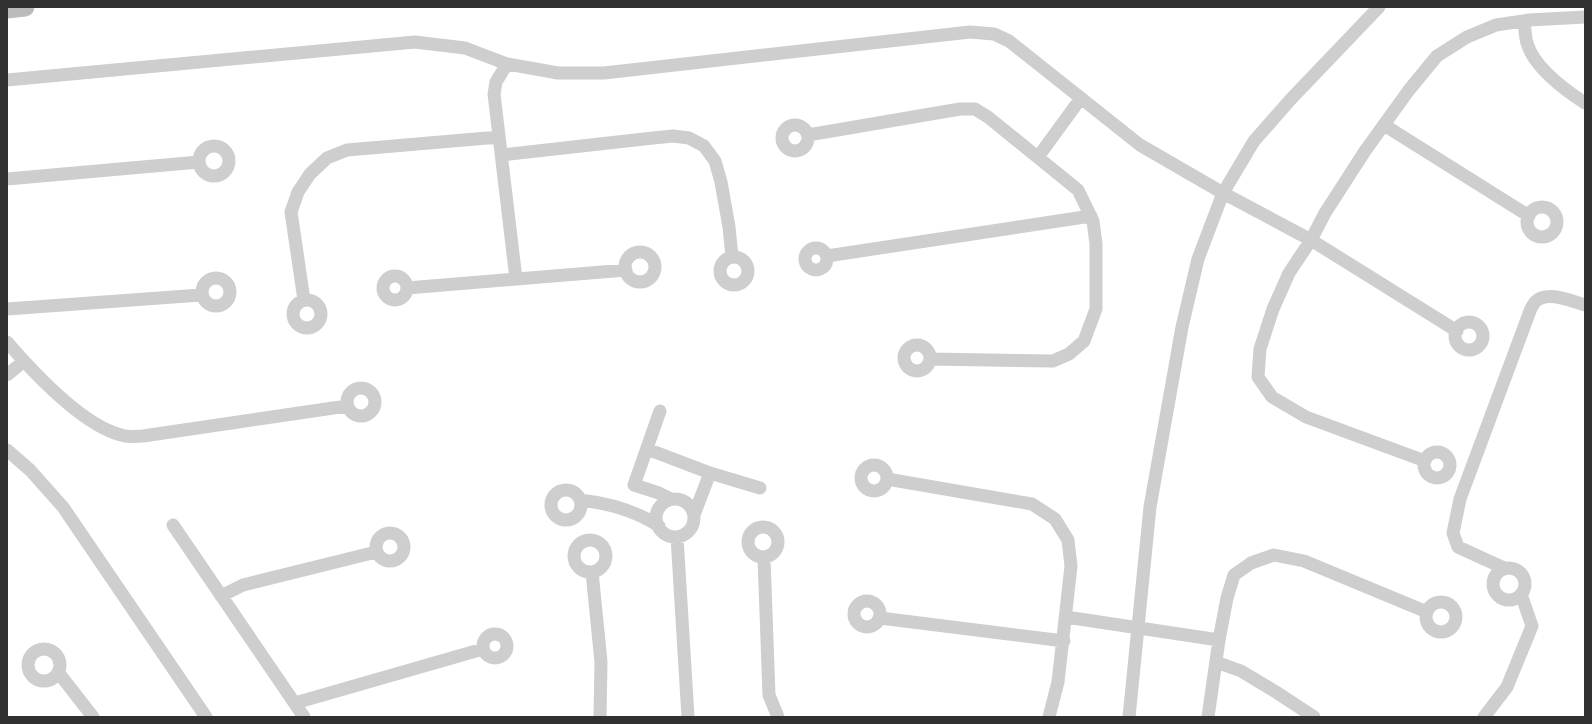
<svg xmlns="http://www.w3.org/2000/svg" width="1592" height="724" font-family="'Roboto Condensed',sans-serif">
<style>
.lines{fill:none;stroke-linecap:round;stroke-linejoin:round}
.minor{stroke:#cecece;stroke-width:13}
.secondary{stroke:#bbb;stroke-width:19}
</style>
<rect width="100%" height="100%" fill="#fff"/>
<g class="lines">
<!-- minor -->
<path class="minor" d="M 1524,21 C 1525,28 1525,36 1527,43 C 1534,67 1565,90 1585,103
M 507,64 L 496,82 L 494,94 L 516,279
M 7,80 L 415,42 L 465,48 L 507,64 L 558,73 L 604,73 L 970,32 L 994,34 L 1009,41 L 1140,145 L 1223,193 L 1311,240 L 1457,331
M782 138a13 13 0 1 1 26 0a13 13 0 1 1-26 0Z
M 1384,125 L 1529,216
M 808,135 L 960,109 L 975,109 L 988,117 L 1078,190 L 1093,221 L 1096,244 L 1096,309 L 1084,341 L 1069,354 L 1053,361 L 930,359
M199 161a15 15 0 1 1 30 0a15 15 0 1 1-30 0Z
M 501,155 L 653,138 L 673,136 L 689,138 L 704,146 L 715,161 L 721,182 L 729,227 L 732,257
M 1038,157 L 1081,98
M 7,179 L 199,162
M1527 222a15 15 0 1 1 30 0a15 15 0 1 1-30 0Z
M805 259a11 11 0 1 1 22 0a11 11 0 1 1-22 0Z
M625 267a15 15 0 1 1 30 0a15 15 0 1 1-30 0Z
M 827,256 L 1091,216
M720 271a14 14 0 1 1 28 0a14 14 0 1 1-28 0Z
M383 288a12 12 0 1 1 24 0a12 12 0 1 1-24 0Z
M202 292a14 14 0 1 1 28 0a14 14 0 1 1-28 0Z
M 407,288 L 626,270
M293 314a14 14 0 1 1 28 0a14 14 0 1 1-28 0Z
M 304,300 L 291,212 L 298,192 L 310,174 L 327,158 L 347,150 L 499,137
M 7,309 L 201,295
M1455 336a14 14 0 1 1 28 0a14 14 0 1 1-28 0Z
M 7,342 C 33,372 85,428 125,436 C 131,437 138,436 143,436 L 347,406
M904 358a13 13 0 1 1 26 0a13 13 0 1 1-26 0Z
M 7,375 L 24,361
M347 402a14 14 0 1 1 28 0a14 14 0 1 1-28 0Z
M 660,411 L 634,485 L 659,493 L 671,499
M 647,449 L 710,473 L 694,515
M 7,450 L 30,470 L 63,507 L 206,717
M1424 465a13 13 0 1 1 26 0a13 13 0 1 1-26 0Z
M 1425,461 L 1306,417 L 1272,397 L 1258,377 L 1260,349 L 1273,309 L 1289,273 L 1311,240 L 1325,213 L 1365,151 L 1409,90 L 1437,56 L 1467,37 L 1496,25 L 1529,20 L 1585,17
M861 478a13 13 0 1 1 26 0a13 13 0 1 1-26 0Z
M 710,473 L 760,488
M 887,479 L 1032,504 L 1055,519 L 1068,540 L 1071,566 L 1058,682 L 1049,717
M551 505a15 15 0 1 1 30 0a15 15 0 1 1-30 0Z
M656 518a19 19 0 1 1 38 0a19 19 0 1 1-38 0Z
M 580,500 C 607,503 636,511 659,526
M 173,525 L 304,717
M748 542a15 15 0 1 1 30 0a15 15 0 1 1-30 0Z
M376 547a14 14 0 1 1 28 0a14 14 0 1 1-28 0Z
M 677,537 L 688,717
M574 556a16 16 0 1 1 32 0a16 16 0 1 1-32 0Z
M 764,558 L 769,695 L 778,717
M 1504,568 L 1458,547 L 1453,533 L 1460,499 L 1530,311 C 1531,308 1533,305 1535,302 C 1547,290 1571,301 1585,305
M1493 584a16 16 0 1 1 32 0a16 16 0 1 1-32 0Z
M 592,572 L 601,662 L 600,717
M 221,596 L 243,585 L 376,552
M854 614a13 13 0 1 1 26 0a13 13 0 1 1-26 0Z
M1426 617a15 15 0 1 1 30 0a15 15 0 1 1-30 0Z
M 1066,617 L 1219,640 L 1227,598 L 1234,575 L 1251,563 L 1274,555 L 1304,561 L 1427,612
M 880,618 L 1064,641
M483 646a12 12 0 1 1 24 0a12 12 0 1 1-24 0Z
M28 665a16 16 0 1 1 32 0a16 16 0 1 1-32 0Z
M 1216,662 L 1241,671 L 1276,692 L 1314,717
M 58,672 L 93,717
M 295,703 L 483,649
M 1129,717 L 1150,507 L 1182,327 L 1198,259 L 1223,193 L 1254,141 L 1291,99 L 1379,7
M 1208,717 L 1219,640
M 1484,717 L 1507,687 L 1532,626 L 1521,594"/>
<!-- secondary -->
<path class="secondary" d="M 7,9 L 25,7"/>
</g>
<!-- border -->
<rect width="1592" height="724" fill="none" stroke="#313131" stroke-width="16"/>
</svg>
